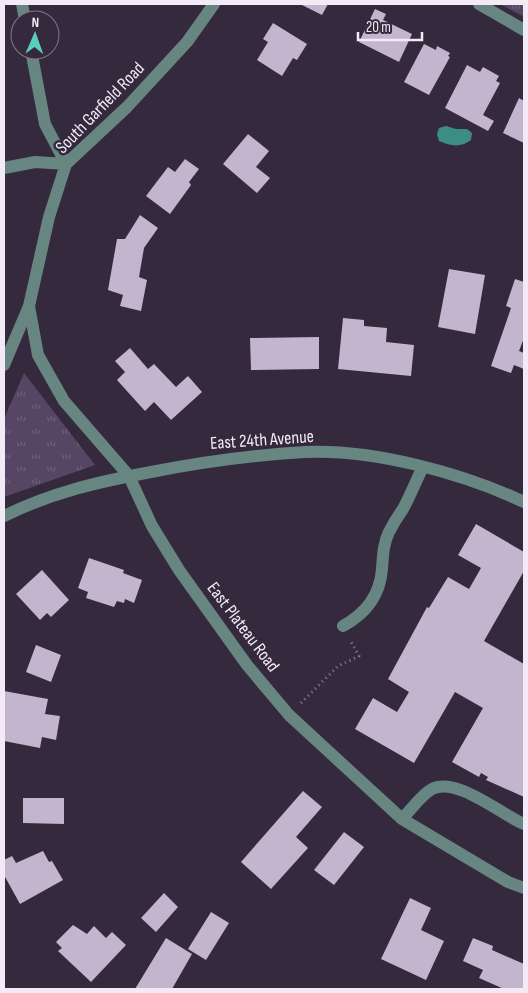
<svg xmlns="http://www.w3.org/2000/svg" width="528" height="993" font-family="'Sofia Sans Condensed',sans-serif">
<style>
.park{fill:url(#park-tufts)}
.water{fill:#3c8e83}
.building{fill:#c3b5ce}
.lines{fill:none;stroke-linecap:round;stroke-linejoin:round}
.path{stroke:#8d8394;stroke-width:3;stroke-dasharray:1 4;stroke-linecap:butt}
.minor{stroke:#678681;stroke-width:12}
.labels{text-anchor:middle;dominant-baseline:central;stroke-width:5;stroke-linejoin:round;paint-order:stroke}
.street-label{font-size:18px;fill:#f2eaf7;stroke:#35293d}
</style>
<defs>
<pattern id="park-tufts" width="24" height="20" patternUnits="userSpaceOnUse" patternTransform="scale(1.25)"><rect width="24" height="20" fill="#564563"/><path d="M3 7l-1-3M5 7V3M7 7l1-3M15 17l-1-3M17 17v-4M19 17l1-3" fill="none" stroke="#6f607a"/></pattern>
</defs>
<rect width="100%" height="100%" fill="#35293d"/>
<!-- park -->
<path class="park" d="M 500,4 L 524,4 L 524,17 Z
M 24,373 L 95,465 L 4,497 L 4,419 Z"/>
<!-- water -->
<path class="water" d="M 446,126 L 456,129 L 467,129 L 472,133 L 471,140 C 460,148 451,146 439,141 L 437,134 L 439,128 Z"/>
<!-- building -->
<path class="building" d="M 300,4 L 328,4 L 322,15 Z
M 375,9 L 386,14 L 383,20 L 412,34 L 399,62 L 359,42 Z
M 273,23 L 307,44 L 297,60 L 293,58 L 282,76 L 257,60 L 268,42 L 263,39 Z
M 424,44 L 436,50 L 437,46 L 450,53 L 448,56 L 450,57 L 429,95 L 404,82 Z
M 467,65 L 480,72 L 483,67 L 499,76 L 496,81 L 500,83 L 483,115 L 494,121 L 488,131 L 445,108 Z
M 519,98 L 524,101 L 524,143 L 503,133 Z
M 248,134 L 269,151 L 256,167 L 270,178 L 257,193 L 223,164 Z
M 185,159 L 199,169 L 189,182 L 191,185 L 170,214 L 146,196 L 168,167 L 175,172 Z
M 140,215 L 158,228 L 144,248 L 139,277 L 147,280 L 141,311 L 120,306 L 123,295 L 108,290 L 117,239 L 125,239 Z
M 449,269 L 485,275 L 475,334 L 438,327 Z
M 515,279 L 524,282 L 524,338 L 519,351 L 524,353 L 524,369 L 514,365 L 511,373 L 491,366 L 511,308 L 506,306 Z
M 343,318 L 364,320 L 364,326 L 387,328 L 386,342 L 414,345 L 411,376 L 338,369 Z
M 319,337 L 319,369 L 251,370 L 250,338 Z
M 130,348 L 148,369 L 154,364 L 176,387 L 188,376 L 202,392 L 171,420 L 154,402 L 145,411 L 117,380 L 125,372 L 115,361 Z
M 476,524 L 524,552 L 524,571 L 484,641 L 524,664 L 524,797 L 486,780 L 488,777 L 481,773 L 479,777 L 452,762 L 483,708 L 455,692 L 414,763 L 355,729 L 373,698 L 397,712 L 409,692 L 388,679 L 427,607 L 429,608 L 448,577 L 469,589 L 481,568 L 458,555 Z
M 89,558 L 124,570 L 123,573 L 142,580 L 134,603 L 125,599 L 124,603 L 117,601 L 114,607 L 86,598 L 88,592 L 78,588 Z
M 42,570 L 69,600 L 51,617 L 47,613 L 40,620 L 16,594 Z
M 36,645 L 61,655 L 51,682 L 26,672 Z
M 4,691 L 48,699 L 45,714 L 60,716 L 56,740 L 42,737 L 40,748 L 4,741 Z
M 303,791 L 322,807 L 296,837 L 308,848 L 271,889 L 241,862 Z
M 23,798 L 64,798 L 64,824 L 23,823 Z
M 344,832 L 364,847 L 334,885 L 314,870 Z
M 43,851 L 49,862 L 52,861 L 63,880 L 20,904 L 4,875 L 4,860 L 12,856 L 16,863 Z
M 164,893 L 178,907 L 156,932 L 141,918 Z
M 410,898 L 431,908 L 421,930 L 444,941 L 426,980 L 381,959 Z
M 211,912 L 229,923 L 206,960 L 188,949 Z
M 73,925 L 87,934 L 94,926 L 106,938 L 112,932 L 126,945 L 91,982 L 58,951 L 62,948 L 56,942 Z
M 166,938 L 192,954 L 172,989 L 135,989 Z
M 473,938 L 493,946 L 492,950 L 524,964 L 524,989 L 504,989 L 479,978 L 483,970 L 463,961 Z"/>
<g class="lines">
<!-- path -->
<path class="path" d="M 301,703 L 338,666 L 359,656 L 350,640"/>
<!-- minor -->
<path class="minor" d="M 22,4 L 25,20
M 479,4 L 524,30
M 31,50 L 45,124 L 66,164
M 4,168 L 35,162 L 66,164
M 29,306 L 38,355 L 64,401 L 129,476 L 152,526 L 179,570 L 247,665 L 289,715 L 402,819 L 508,882 L 524,888
M 4,365 L 29,306 L 49,217 L 66,164 L 127,107 L 187,42 L 214,4
M 4,516 C 53,492 98,482 151,472 C 202,462 253,455 305,452 C 374,449 462,473 524,502
M 343,626 C 365,614 380,596 382,569 C 383,556 383,544 389,532 C 393,524 398,516 403,509 C 410,496 416,481 423,467
M 402,819 C 411,810 421,795 432,789 C 456,776 502,815 524,824"/>
</g>
<g class="labels">
<!-- street labels -->
<g class="street-label">
<text transform="translate(100 108) rotate(-46)">South Garfield Road</text>
<text transform="translate(262 440) rotate(-4)">East 24th Avenue</text>
<text transform="translate(243 627) rotate(53)">East Plateau Road</text>
</g>
</g>
<!-- border -->
<rect width="528" height="993" fill="none" stroke="#f2eaf7" stroke-width="10"/>
<!-- north arrow -->
<g transform="translate(35 35) rotate(2)"><circle r="24" fill="#35293d" stroke="#817687"/>
<path d="M0-4L9 19L0 12L-9 19Z" fill="#59cebe"/>
<text y="-8" font-size="14" font-weight="bold" text-anchor="middle" fill="#f2eaf7">N</text>
</g>
<!-- scale -->
<path d="M358 32v8h64v-8" fill="none" stroke="#f2eaf7" stroke-width="2.5"/>
<text x="366" y="32" font-size="15" fill="#f2eaf7" stroke="#35293d" stroke-width="4" paint-order="stroke">20 m</text>
</svg>
